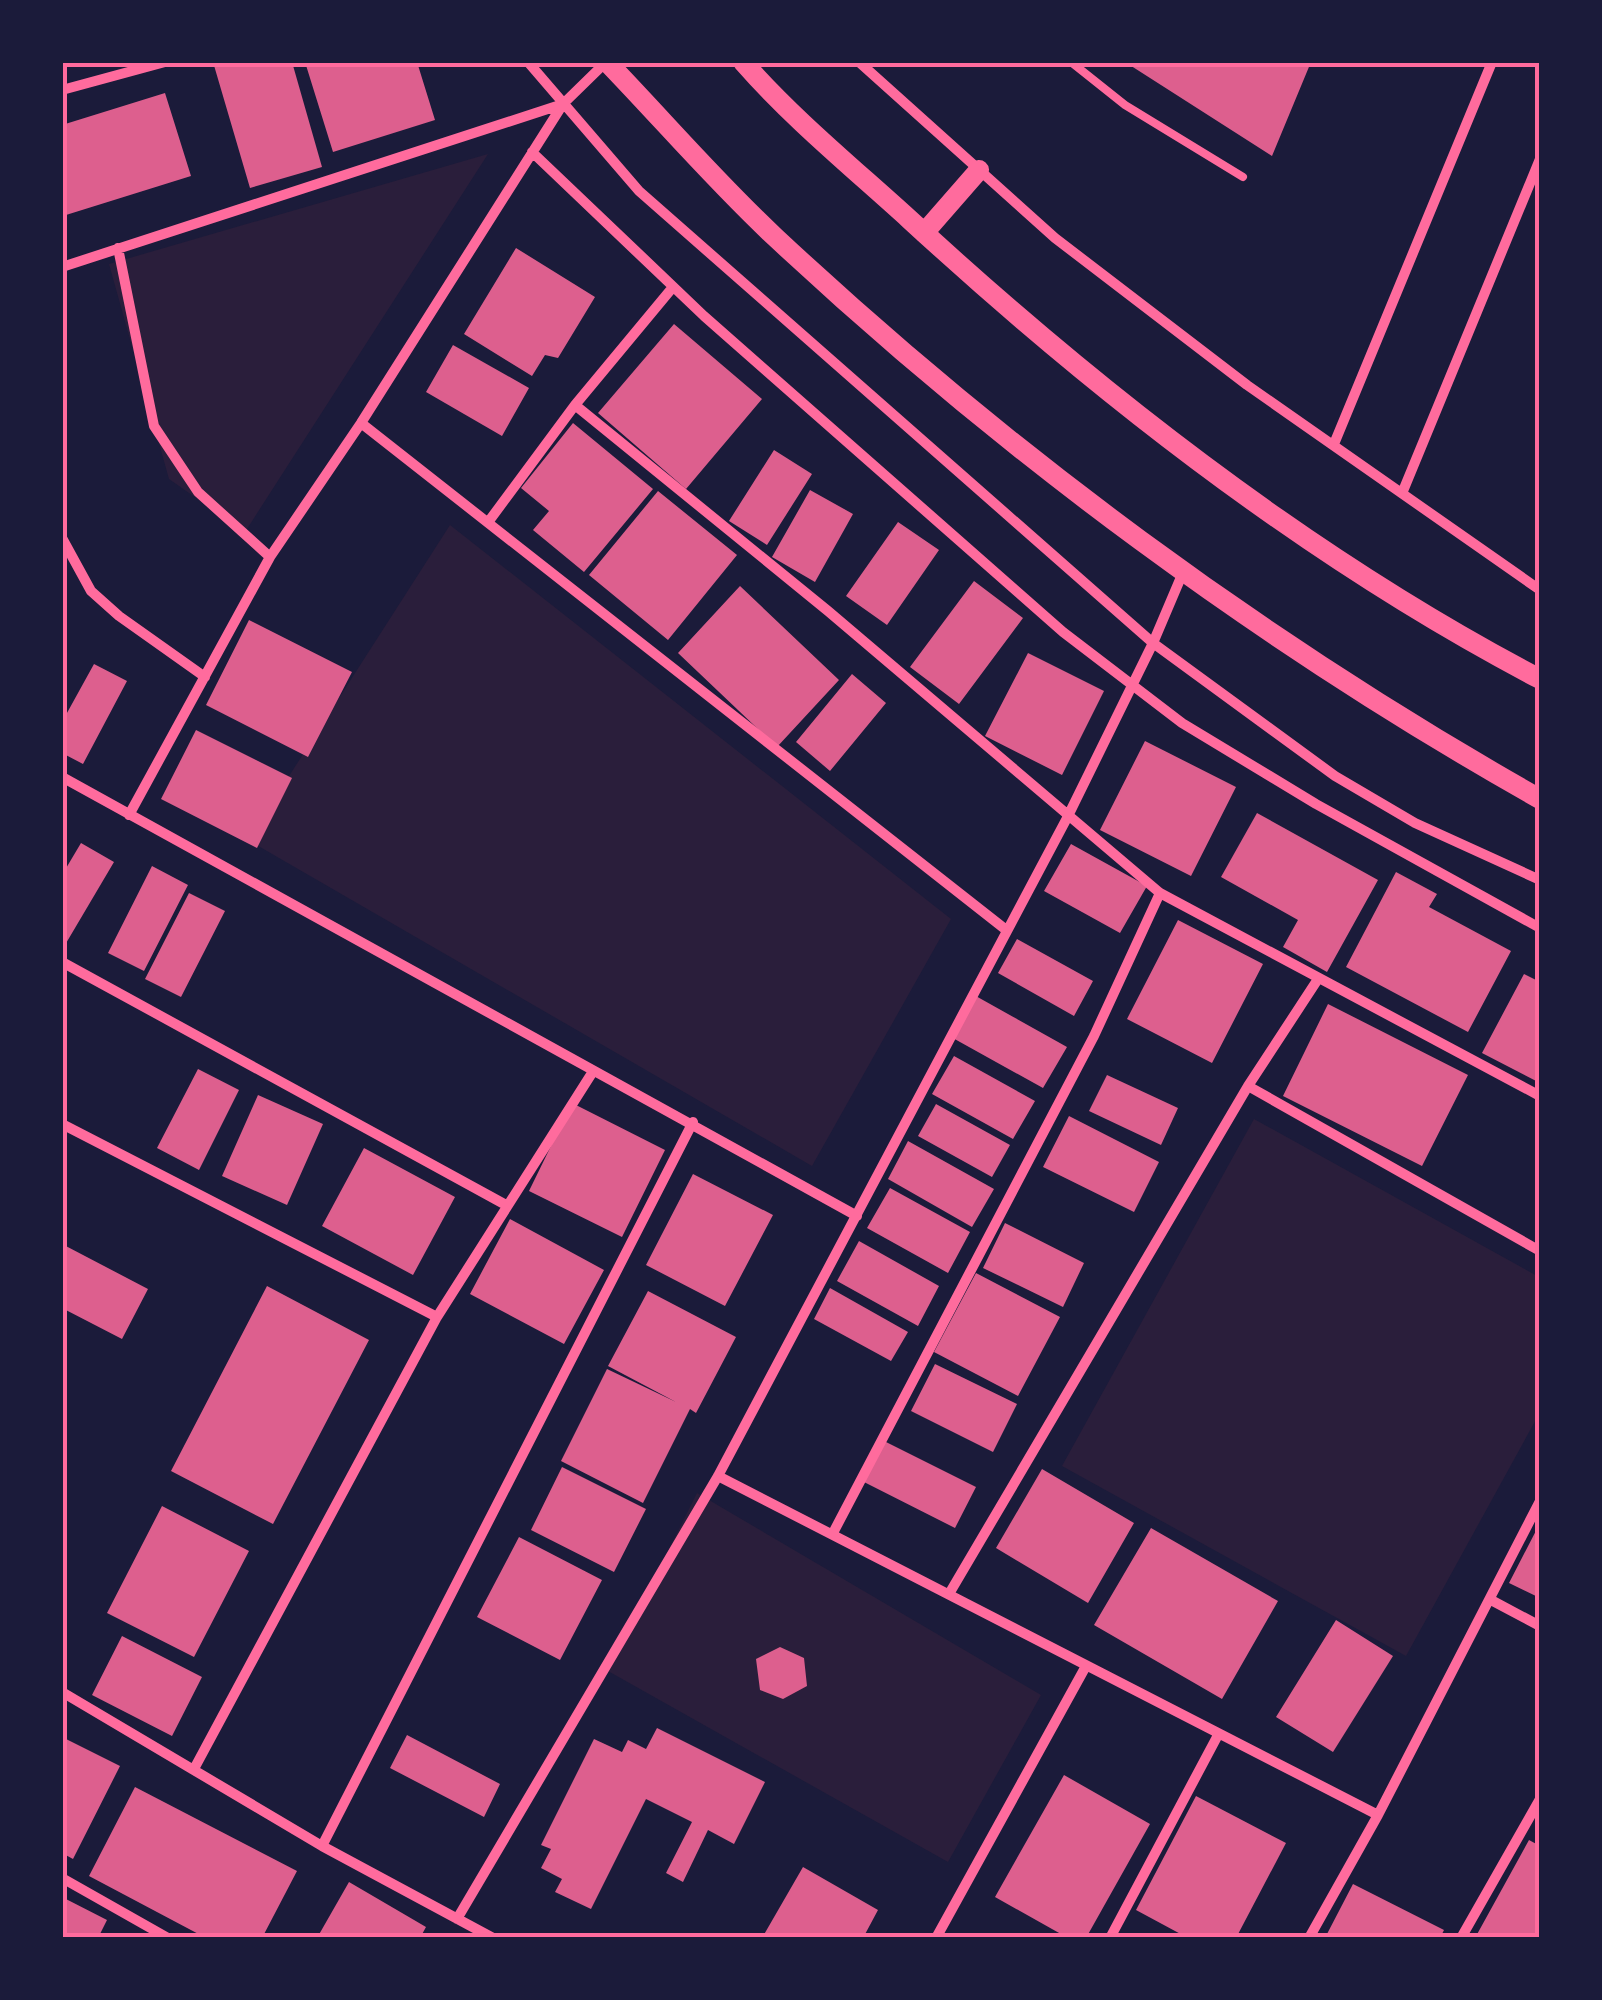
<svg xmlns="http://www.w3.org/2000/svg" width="1602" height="2000" font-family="Helvetica,sans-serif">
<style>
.green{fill:#2a1e3b}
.building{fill:#dd5f8e}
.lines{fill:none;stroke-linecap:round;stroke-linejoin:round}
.service{stroke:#ff6b9d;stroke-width:8}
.minor{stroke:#ff6b9d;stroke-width:10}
.secondary{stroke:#ff6b9d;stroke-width:20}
.neatline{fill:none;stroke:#ff6b9d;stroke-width:4}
</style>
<rect width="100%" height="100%" fill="#1b1b3a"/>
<!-- green -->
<path class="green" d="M 488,154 L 245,532 L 169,479 L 109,264 Z
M 450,525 L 951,919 L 812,1166 L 248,840 Z
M 1254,1119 L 1539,1277 L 1539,1414 L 1406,1656 L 1062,1466 Z
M 697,1493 L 1041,1695 L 948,1862 L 608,1671 Z"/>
<!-- building -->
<path class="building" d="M 213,62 L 292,62 L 322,167 L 250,188 Z
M 305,62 L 417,62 L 435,120 L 333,152 Z
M 1125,62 L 1311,62 L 1272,156 Z
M 165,93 L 191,176 L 66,215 L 62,125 Z
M 516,248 L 595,297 L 558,358 L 545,355 L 532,376 L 464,334 Z
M 674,324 L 762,399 L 686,489 L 598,413 Z
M 453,345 L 529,388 L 502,436 L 426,392 Z
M 573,423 L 653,489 L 584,572 L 533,530 L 549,511 L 521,488 Z
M 774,450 L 812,474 L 767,545 L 729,521 Z
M 810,490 L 853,514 L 815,582 L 772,557 Z
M 658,491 L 737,555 L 668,640 L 589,575 Z
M 898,522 L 939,550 L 887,625 L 846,596 Z
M 974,581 L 1023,618 L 959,704 L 910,667 Z
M 740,586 L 839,680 L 777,747 L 678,653 Z
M 249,620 L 352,672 L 308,757 L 206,705 Z
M 1028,653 L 1104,691 L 1062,775 L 985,736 Z
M 94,664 L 127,681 L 83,764 L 62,753 L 62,722 Z
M 852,674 L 886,703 L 830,771 L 796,742 Z
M 196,730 L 292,778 L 257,848 L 161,799 Z
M 1145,741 L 1236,787 L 1191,876 L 1100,830 Z
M 1257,813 L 1378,880 L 1327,972 L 1283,947 L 1298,920 L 1221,877 Z
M 81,843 L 114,862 L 62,950 L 62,875 Z
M 1071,844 L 1147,886 L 1120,933 L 1044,891 Z
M 152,866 L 188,885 L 144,971 L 108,953 Z
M 1396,872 L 1437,894 L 1429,907 L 1511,951 L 1468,1032 L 1346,967 Z
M 189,893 L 225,911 L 181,997 L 145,979 Z
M 1178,920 L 1263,964 L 1212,1063 L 1127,1019 Z
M 1017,939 L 1093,981 L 1074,1016 L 998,973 Z
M 1524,974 L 1540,982 L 1540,1083 L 1482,1053 Z
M 974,995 L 1067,1047 L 1043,1088 L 951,1037 Z
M 1328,1004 L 1468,1075 L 1422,1166 L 1283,1096 Z
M 954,1056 L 1035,1101 L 1013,1139 L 932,1094 Z
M 198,1069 L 239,1090 L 199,1170 L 157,1148 Z
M 1107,1075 L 1178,1108 L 1161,1145 L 1089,1111 Z
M 258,1095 L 323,1124 L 287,1205 L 222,1176 Z
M 572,1103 L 665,1150 L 622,1237 L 529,1191 Z
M 936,1104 L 1010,1145 L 992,1177 L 918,1136 Z
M 1069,1116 L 1159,1162 L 1134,1212 L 1043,1167 Z
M 908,1141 L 994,1189 L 972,1227 L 888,1179 Z
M 364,1148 L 455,1197 L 413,1275 L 322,1226 Z
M 693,1174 L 773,1215 L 725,1306 L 646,1265 Z
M 890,1188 L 970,1232 L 948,1273 L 867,1228 Z
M 510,1219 L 604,1270 L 564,1344 L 470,1294 Z
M 1005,1223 L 1084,1263 L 1063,1307 L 983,1268 Z
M 859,1241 L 939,1286 L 918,1326 L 837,1281 Z
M 62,1244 L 148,1289 L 122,1339 L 62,1308 Z
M 976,1273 L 1060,1317 L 1018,1396 L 934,1352 Z
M 267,1286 L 369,1340 L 273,1524 L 171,1471 Z
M 830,1288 L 908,1332 L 891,1361 L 814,1319 Z
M 648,1291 L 736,1337 L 696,1413 L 690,1409 L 643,1503 L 561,1461 L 607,1369 L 676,1402 L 608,1366 Z
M 935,1364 L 1017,1404 L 993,1452 L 911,1411 Z
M 882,1440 L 976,1487 L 955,1528 L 862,1481 Z
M 562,1467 L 646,1509 L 614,1572 L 531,1530 Z
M 1042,1469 L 1134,1523 L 1088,1603 L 996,1548 Z
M 162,1506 L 249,1551 L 194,1657 L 107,1613 Z
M 1540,1523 L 1540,1598 L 1509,1583 Z
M 1151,1528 L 1278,1601 L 1222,1699 L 1094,1625 Z
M 519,1537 L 602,1580 L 560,1660 L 477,1617 Z
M 1336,1620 L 1393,1656 L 1333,1752 L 1276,1717 Z
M 122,1636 L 202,1677 L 172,1736 L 92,1695 Z
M 780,1647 L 804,1658 L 807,1686 L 783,1699 L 760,1690 L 756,1659 Z
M 657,1728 L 765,1782 L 734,1844 L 708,1830 L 683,1882 L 666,1873 L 692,1822 L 646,1799 L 591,1909 L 555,1892 L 562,1879 L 541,1868 L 551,1849 L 541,1845 L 594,1739 L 622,1752 L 628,1740 L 646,1749 Z
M 407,1735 L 500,1784 L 484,1817 L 390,1768 Z
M 62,1737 L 120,1766 L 73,1859 L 62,1853 Z
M 1064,1775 L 1150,1824 L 1086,1938 L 1068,1938 L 995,1897 Z
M 135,1787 L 297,1871 L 262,1938 L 206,1938 L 89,1876 Z
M 1196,1796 L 1286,1843 L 1236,1938 L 1188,1938 L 1136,1910 Z
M 1529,1840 L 1540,1846 L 1540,1938 L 1475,1938 Z
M 803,1867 L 878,1910 L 863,1938 L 762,1938 Z
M 349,1882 L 426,1927 L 420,1938 L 317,1938 Z
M 1353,1884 L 1444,1930 L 1440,1938 L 1327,1934 Z
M 62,1897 L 107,1920 L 98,1938 L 62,1938 Z"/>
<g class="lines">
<!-- service -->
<path class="service" d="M 1071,62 L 1125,105 L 1243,177"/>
<!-- minor -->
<path class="minor" d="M 528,62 L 639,191 L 1153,643 L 1335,776 L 1415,823 L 1540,880
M 859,62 L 1055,238 L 1247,385 L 1540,590
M 62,90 L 165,62
M 532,152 L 704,316 L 1063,632 L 1182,723 L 1316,804 L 1540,928
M 118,248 L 154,426 L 198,492 L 270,557
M 62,267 L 563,104
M 575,405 L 828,611 L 1160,893 L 1540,1096
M 361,423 L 1005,929
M 1334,444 L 1492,62
M 1403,491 L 1540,159
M 489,521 L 575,405 L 673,287
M 62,538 L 91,591 L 119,616 L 205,677
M 62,777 L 857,1216
M 129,815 L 270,557 L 361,423 L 563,104 L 606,62
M 62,962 L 506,1205
M 1248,1086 L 1540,1251
M 62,1124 L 437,1317
M 718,1476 L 1378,1815
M 833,1533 L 1094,1036 L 1160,893
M 949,1594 L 1248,1086 L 1318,979
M 1491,1600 L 1540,1626
M 62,1692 L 322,1846 L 493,1938
M 194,1769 L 437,1317 L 592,1073
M 322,1846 L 693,1122
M 62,1878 L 168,1938
M 457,1919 L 718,1476 L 1067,818 L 1153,643 L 1184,570
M 936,1938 L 1086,1666
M 1110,1938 L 1218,1735
M 1309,1938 L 1378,1815 L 1540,1501
M 1461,1938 L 1540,1799"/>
<!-- secondary -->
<path class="secondary" d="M 607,62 C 663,120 716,182 775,237 C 1005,452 1265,644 1540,799
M 743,62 C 793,119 853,168 909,219 C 1099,394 1310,559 1540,679
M 924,233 L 979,170"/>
</g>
<!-- border -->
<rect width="1602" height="2000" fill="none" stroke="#1b1b3a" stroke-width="130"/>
<rect x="65" y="65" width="1472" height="1870" class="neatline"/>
</svg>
